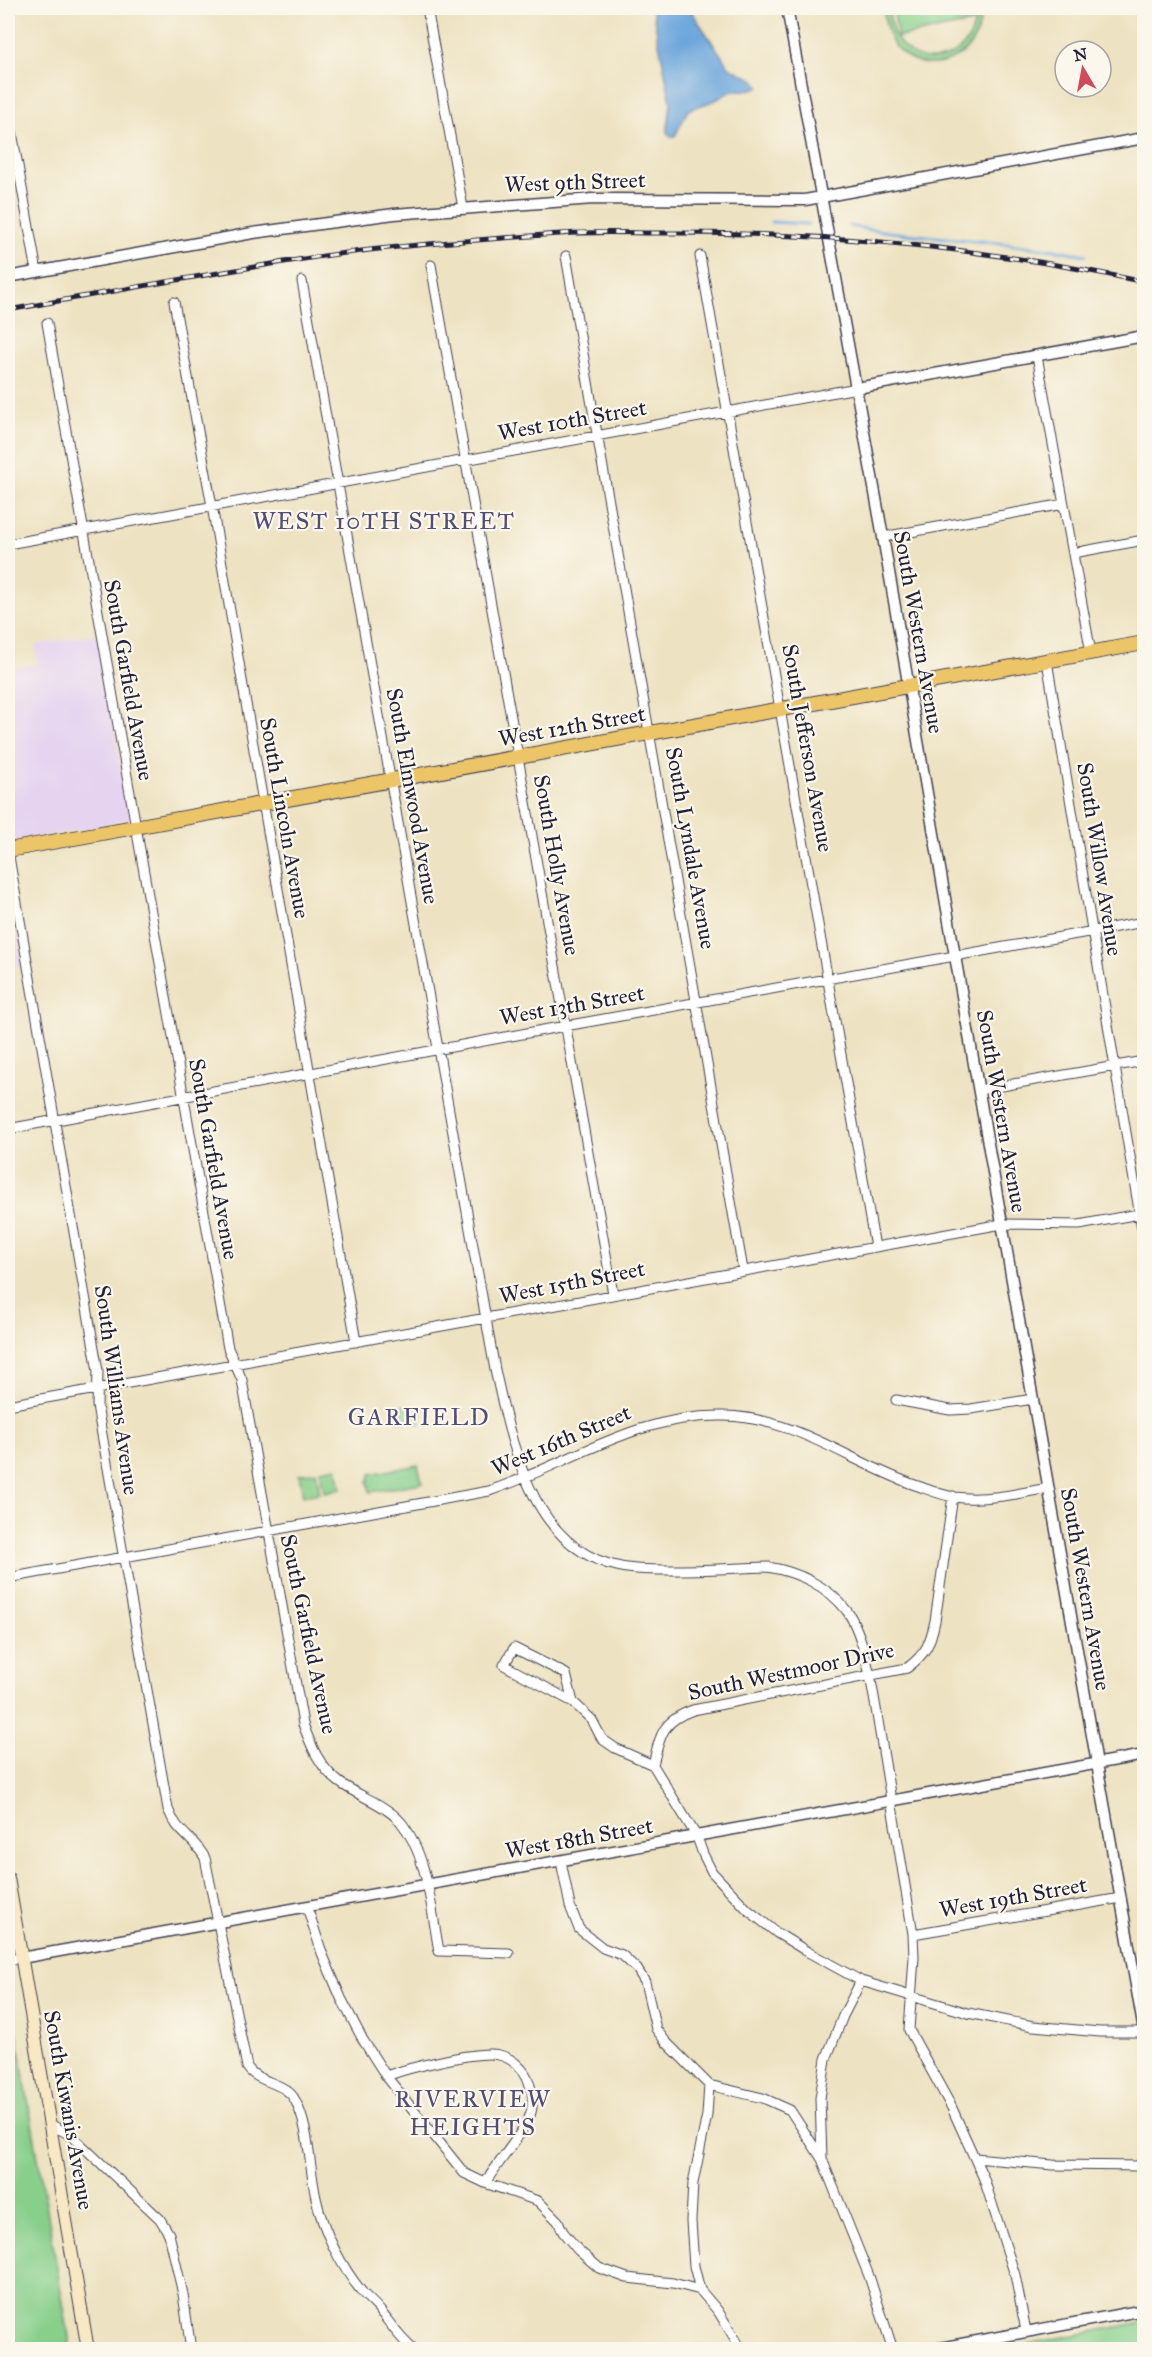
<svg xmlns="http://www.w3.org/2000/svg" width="1152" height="2357" font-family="'IM FELL Great Primer',serif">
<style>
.built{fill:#e5d3f0}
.green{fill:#87cf8b;stroke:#547863;stroke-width:1.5}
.water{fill:#6ca6dc;stroke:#47648c;stroke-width:1.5}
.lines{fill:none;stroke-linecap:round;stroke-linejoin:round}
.stream{stroke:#6ca6dc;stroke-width:3}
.minor-casing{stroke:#403f4f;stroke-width:11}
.tertiary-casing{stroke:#403f4f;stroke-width:13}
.secondary-casing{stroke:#403f4f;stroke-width:14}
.primary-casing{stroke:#403f4f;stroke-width:16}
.minor{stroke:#fff;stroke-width:9}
.tertiary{stroke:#fff;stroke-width:10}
.secondary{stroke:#f8e8c3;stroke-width:12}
.primary{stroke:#edc569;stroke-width:14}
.rail-casing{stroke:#22223b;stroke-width:5}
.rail{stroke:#fbf7ec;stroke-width:3;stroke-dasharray:9;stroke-linecap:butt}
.labels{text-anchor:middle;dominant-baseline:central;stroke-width:4.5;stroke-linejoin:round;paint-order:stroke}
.street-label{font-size:22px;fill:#22223b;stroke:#fbf7ec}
.neighbourhood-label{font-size:24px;letter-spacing:1.5px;fill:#514d76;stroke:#fbf7ec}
</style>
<rect width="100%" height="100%" fill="#fbf7ec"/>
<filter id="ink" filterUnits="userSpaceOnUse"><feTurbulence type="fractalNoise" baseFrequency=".0167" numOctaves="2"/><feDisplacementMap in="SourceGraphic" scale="12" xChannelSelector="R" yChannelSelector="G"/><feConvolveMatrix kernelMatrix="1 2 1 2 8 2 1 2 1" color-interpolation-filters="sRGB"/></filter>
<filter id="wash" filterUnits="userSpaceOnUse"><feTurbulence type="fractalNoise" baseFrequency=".008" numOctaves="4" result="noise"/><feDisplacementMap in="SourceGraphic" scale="24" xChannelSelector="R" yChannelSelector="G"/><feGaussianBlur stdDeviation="1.35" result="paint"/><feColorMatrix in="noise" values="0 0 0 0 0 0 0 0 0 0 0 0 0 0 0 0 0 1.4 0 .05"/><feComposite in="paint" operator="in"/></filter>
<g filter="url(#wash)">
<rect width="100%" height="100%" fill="#ede2c1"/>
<!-- built -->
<path class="built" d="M 98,634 L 130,820 L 11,843 L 8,824 L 8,669 L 38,664 L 35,645 Z
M 8,879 L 23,965 L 8,968 Z"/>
<!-- green -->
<path class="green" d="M 883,8 L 888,8 C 890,17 891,26 895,35 C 918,80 982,57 974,8 L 980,8 C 986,58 923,86 893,43 C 886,33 885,19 883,8 Z
M 893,8 L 969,8 L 972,23 L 898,37 Z
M 401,1405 L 425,1408 L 420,1424 L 398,1420 Z
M 418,1465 L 422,1483 L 370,1492 L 368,1482 L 371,1474 Z
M 337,1467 L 341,1489 L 324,1492 L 320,1470 Z
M 316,1471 L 320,1493 L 303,1496 L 299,1474 Z
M 8,1984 L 71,2349 L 8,2349 Z
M 1144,2322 L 1144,2349 L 999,2349 Z"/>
<!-- water -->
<path class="water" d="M 652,8 L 689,8 L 729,67 L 755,80 L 759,85 L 759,88 L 729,92 L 716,100 L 688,110 L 675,136 L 671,137 L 667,133 L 671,103 Z"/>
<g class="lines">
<!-- stream -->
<path class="stream" d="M 771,222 L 808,224
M 849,226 C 928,240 1008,240 1086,255"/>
</g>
</g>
<g filter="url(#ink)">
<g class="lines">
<!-- minor casing -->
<g class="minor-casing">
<path id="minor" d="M 427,8 L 463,208
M 8,110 L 37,272
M 566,256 L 743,1270
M 700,256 L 875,1247
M 431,265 L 613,1294
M 302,281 L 495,1370 C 513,1450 535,1562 636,1569 C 680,1572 725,1568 768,1567 C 798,1572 828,1586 847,1611 C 867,1639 875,1704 881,1739 C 892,1804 902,1869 913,1934 L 914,1957 L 909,2030 L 951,2106 L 984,2179 L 1015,2275 L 1026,2331
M 174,302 L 212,506 L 356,1342
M 47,323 L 228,1348 L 242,1380 L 303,1724 C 311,1746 320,1768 339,1782 C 358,1796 383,1803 400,1821 C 428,1854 431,1909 439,1951 L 509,1953
M 1037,356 L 1091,653
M 883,537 L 1064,504
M 8,544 L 857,388
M 1073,553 L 1144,540
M 1047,661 L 1144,1240
M 8,851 L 98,1371 L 97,1406 L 168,1809 C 177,1834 194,1837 205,1858 L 247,2067 C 258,2084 285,2081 295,2100 C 310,2129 309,2167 316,2198 C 323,2231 341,2266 362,2292 C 368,2299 376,2305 381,2312 C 392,2326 400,2339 414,2350
M 979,1090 L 1144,1061
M 8,1129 L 565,1026 L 1144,922
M 896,1400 L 950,1410 L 971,1409 L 1033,1399
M 8,1405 L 1002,1224 L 1079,1225 L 1144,1213
M 953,1496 L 935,1621 C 930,1644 926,1654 907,1668 L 693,1710 C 662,1721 660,1735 653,1765 L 697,1837 L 703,1854 L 712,1872 L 748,1910 L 777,1933 L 808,1952 L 861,1981 L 968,2013 L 1033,2026 L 1100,2032 L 1144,2032
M 8,1578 L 489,1491 C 569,1464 637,1414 724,1416 C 795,1417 851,1463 915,1485 C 927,1489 941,1495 954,1497 C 985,1501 1017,1494 1048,1488
M 573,1702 L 566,1674 L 514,1648 L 504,1665 L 573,1702 L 592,1720 L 602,1739 L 615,1748 L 653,1765
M 561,1861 L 570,1906 L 579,1929 L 603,1948 L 622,1955 L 637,1969 L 645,1982 L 656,2029 L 666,2042 L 709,2085 L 763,2098 L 790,2110 L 822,2159
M 307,1907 L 322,1953 L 341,1998 L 363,2040 L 386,2076 L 464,2173 L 485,2183 L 538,2201 L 558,2221 L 563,2232 L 578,2250 L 599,2268 L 627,2278 L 673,2283 L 700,2290
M 913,1934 L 1121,1898
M 8,1960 L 21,1958
M 861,1981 L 843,2016 L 826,2059 L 820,2098 L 822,2159 L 869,2276 L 893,2350
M 386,2076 C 408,2068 478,2050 499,2055 C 512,2058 525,2069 529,2082 C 533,2093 534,2107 529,2118 C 520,2137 497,2164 485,2183
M 709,2085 L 707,2115 L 693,2183 L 691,2221 L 694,2266 L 700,2290 L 718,2311 L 737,2342 L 739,2350
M 50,2124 L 72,2136 L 160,2219 L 169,2234 L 183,2294 L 191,2350
M 975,2158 L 1053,2165 L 1144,2166"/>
</g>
<!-- tertiary casing -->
<g class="tertiary-casing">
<path id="tertiary" d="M 787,8 L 883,537 L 955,956 L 1144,2031
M 8,277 L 253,233 L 394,214 L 593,199 L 805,200 L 1144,138
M 857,388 L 1144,336
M 21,1958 L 1144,1755
M 929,2350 L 1144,2310"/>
</g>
<!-- secondary casing -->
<g class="secondary-casing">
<path id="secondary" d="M 8,1878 L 88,2350"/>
</g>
<!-- primary casing -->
<g class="primary-casing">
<path id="primary" d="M 8,850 L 1144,643"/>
</g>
<!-- minor -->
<use href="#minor" class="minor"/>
<!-- tertiary -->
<use href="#tertiary" class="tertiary"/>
<!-- secondary -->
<use href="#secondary" class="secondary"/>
<!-- primary -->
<use href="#primary" class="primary"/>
<!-- rail casing -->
<g class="rail-casing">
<path id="rail" d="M 8,310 C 104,293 200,275 297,260 C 384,246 473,240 560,234 C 595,231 630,233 664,233 C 825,232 987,248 1144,282"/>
</g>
<!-- rail -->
<use href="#rail" class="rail"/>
</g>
</g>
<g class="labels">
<!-- street labels -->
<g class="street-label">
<text transform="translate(575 182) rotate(-2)">West 9th Street</text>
<text transform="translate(572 420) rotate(-10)">West 10th Street</text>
<text transform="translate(919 632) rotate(80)">South Western Avenue</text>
<text transform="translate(129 680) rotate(80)">South Garfield Avenue</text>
<text transform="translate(572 726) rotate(-10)">West 12th Street</text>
<text transform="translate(808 748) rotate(80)">South Jefferson Avenue</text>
<text transform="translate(413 796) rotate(80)">South Elmwood Avenue</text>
<text transform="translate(285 818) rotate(80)">South Lincoln Avenue</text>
<text transform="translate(691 848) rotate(80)">South Lyndale Avenue</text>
<text transform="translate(1100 859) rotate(81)">South Willow Avenue</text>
<text transform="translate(557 865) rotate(80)">South Holly Avenue</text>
<text transform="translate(572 1005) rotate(-10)">West 13th Street</text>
<text transform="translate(1002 1111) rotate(80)">South Western Avenue</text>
<text transform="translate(214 1159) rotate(80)">South Garfield Avenue</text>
<text transform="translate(572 1282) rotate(-11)">West 15th Street</text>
<text transform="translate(117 1390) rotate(82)">South Williams Avenue</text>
<text transform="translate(561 1440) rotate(-23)">West 16th Street</text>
<text transform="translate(1086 1589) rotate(80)">South Western Avenue</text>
<text transform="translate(309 1634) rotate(78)">South Garfield Avenue</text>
<text transform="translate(791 1671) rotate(-12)">South Westmoor Drive</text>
<text transform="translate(579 1838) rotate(-10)">West 18th Street</text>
<text transform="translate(1013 1897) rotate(-10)">West 19th Street</text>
<text transform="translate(69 2110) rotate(80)">South Kiwanis Avenue</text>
</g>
<!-- neighbourhood labels -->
<g class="neighbourhood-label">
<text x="384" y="521">WEST 10TH STREET</text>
<text x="419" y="1417">GARFIELD</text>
<text x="473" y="2099">RIVERVIEW<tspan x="473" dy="28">HEIGHTS</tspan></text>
</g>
</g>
<!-- margin -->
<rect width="1152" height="2357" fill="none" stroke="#fbf7ec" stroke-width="30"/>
<!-- north arrow -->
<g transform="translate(1083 69) rotate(350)"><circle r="28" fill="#fbf7ec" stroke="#a4a2a5" stroke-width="1.5"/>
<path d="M0-4.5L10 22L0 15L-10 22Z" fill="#d1495b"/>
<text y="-9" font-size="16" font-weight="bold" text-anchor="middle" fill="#22223b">N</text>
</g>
</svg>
